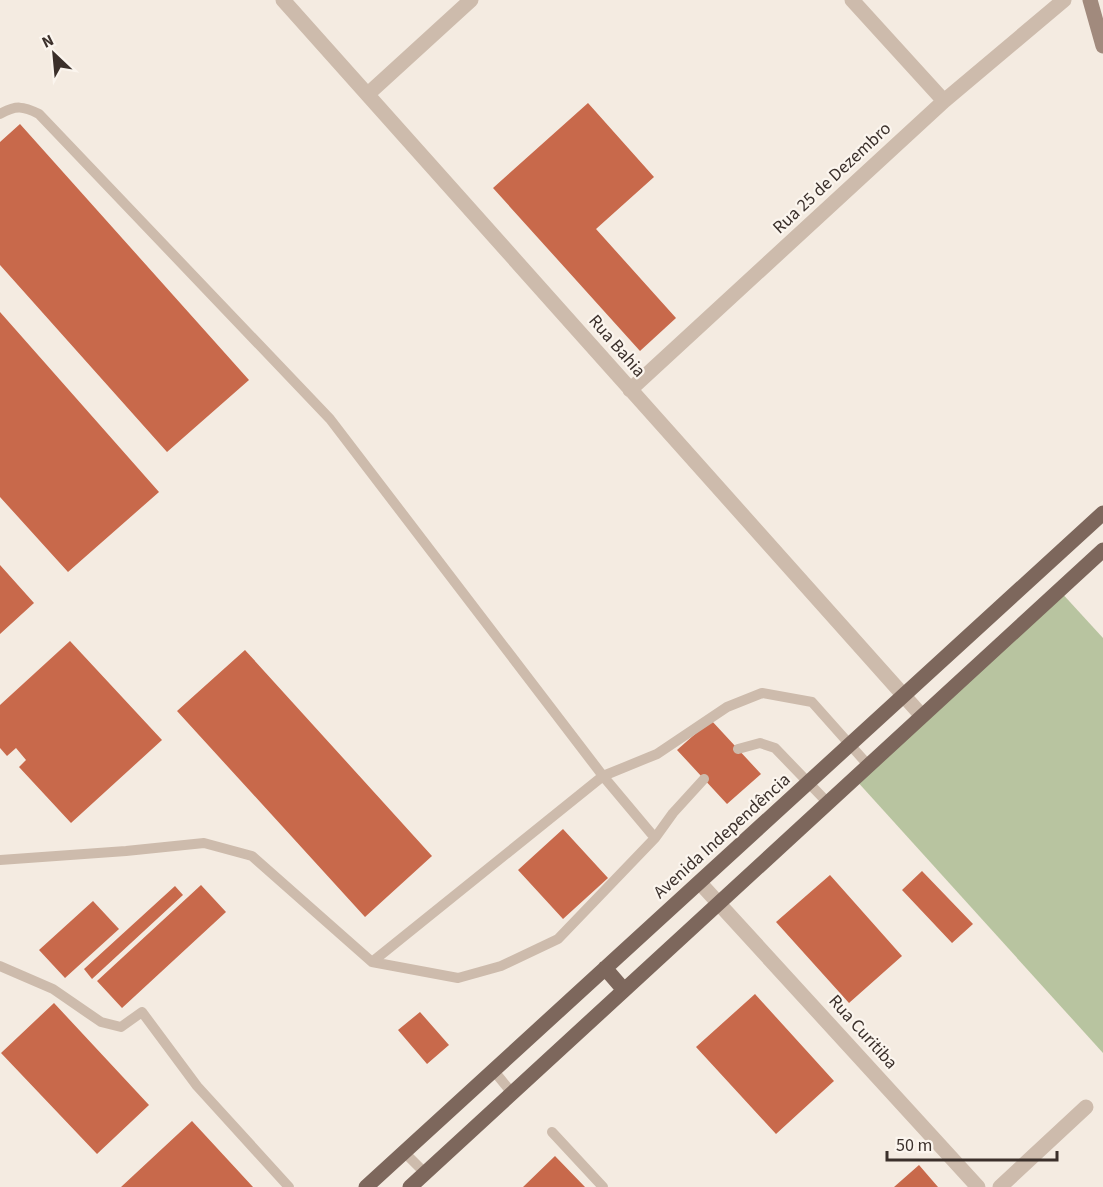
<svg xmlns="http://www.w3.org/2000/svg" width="1103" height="1187" font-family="'Source Sans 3',sans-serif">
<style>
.green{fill:#b8c4a0}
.building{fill:#c8694b}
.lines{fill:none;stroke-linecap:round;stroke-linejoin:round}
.lane{stroke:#cdbbac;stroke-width:10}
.street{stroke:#cdbbac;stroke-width:15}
.secondary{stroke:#a18a7d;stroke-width:15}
.primary{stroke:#7d675c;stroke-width:15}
.labels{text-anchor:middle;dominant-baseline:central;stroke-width:4.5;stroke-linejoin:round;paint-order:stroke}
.street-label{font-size:18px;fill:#3b302b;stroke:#fbf5ee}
</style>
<rect width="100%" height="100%" fill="#f4ebe1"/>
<!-- green -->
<path class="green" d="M 1059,590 L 1103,638 L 1103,1053 L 855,779 Z"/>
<!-- building -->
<path class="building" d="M 588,103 L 654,177 L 596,229 L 676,318 L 640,351 L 493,188 Z
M 20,124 L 249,380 L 167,452 L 0,265 L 0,142 Z
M 0,312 L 159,492 L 68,572 L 0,497 Z
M 0,565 L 34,603 L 0,634 Z
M 70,641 L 162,740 L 71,823 L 19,767 L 26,760 L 16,748 L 7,756 L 0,748 L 0,705 Z
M 245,650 L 432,856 L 365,917 L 177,711 Z
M 711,720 L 761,774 L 727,804 L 677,750 Z
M 563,829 L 608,878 L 563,919 L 518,870 Z
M 922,871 L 973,924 L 952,943 L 902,890 Z
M 830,875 L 902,956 L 849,1003 L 776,922 Z
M 201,885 L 226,912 L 122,1008 L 97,981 Z
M 175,886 L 183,895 L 92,979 L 84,969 Z
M 93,901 L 119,929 L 65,978 L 39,950 Z
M 755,994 L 834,1081 L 776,1134 L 696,1047 Z
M 54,1003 L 149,1105 L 97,1154 L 1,1053 Z
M 420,1012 L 449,1045 L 427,1064 L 398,1030 Z
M 192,1121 L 253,1187 L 121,1187 Z
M 555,1156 L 585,1187 L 523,1187 Z
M 919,1165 L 938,1187 L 894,1187 Z"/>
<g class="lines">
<!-- lane -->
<path class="lane" d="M 0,114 C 16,105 23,106 39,114 L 330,419 L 603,776 L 655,838
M 738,749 L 760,743 L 775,748 L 828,803
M 0,860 L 126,851 L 204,843 L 252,856 L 372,962 L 458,978 L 501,966 L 558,939 L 655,838 L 673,813 L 704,779
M 372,962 L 603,776 L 657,754 L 727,707 L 762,693 L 812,702 L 869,766
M 0,966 L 53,989 L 101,1022 L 121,1027 L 142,1012 L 197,1086 L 289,1187
M 494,1071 L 512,1093
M 552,1132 L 603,1187
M 404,1152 L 425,1173"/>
<!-- street -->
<path class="street" d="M 283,0 L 922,716
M 852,0 L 944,101
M 368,94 L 471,0
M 630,390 L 944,101 L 1064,0
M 700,883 L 978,1187
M 1000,1187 L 1086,1107"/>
<!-- secondary -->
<path class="secondary" d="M 1090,0 L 1103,46"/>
<!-- primary -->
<path class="primary" d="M 605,968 L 624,990
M 366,1187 L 1103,513
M 410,1187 L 1103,550"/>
</g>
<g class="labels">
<!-- street labels -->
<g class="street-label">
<text transform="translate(832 178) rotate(-43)">Rua 25 de Dezembro</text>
<text transform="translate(617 346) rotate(49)">Rua Bahia</text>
<text transform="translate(722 836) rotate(-42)">Avenida Independência</text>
<text transform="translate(863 1032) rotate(48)">Rua Curitiba</text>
</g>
</g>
<!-- north arrow -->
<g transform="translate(54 54) rotate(334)" stroke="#fbf5ee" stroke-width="4.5" paint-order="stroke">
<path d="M0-4.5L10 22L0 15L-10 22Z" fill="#3b302b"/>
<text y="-9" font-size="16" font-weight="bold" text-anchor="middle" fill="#3b302b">N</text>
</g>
<!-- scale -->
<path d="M887 1151v9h170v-9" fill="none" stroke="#3b302b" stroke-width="3"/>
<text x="896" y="1151" font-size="18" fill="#3b302b" stroke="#fbf5ee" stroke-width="4.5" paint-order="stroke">50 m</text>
</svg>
